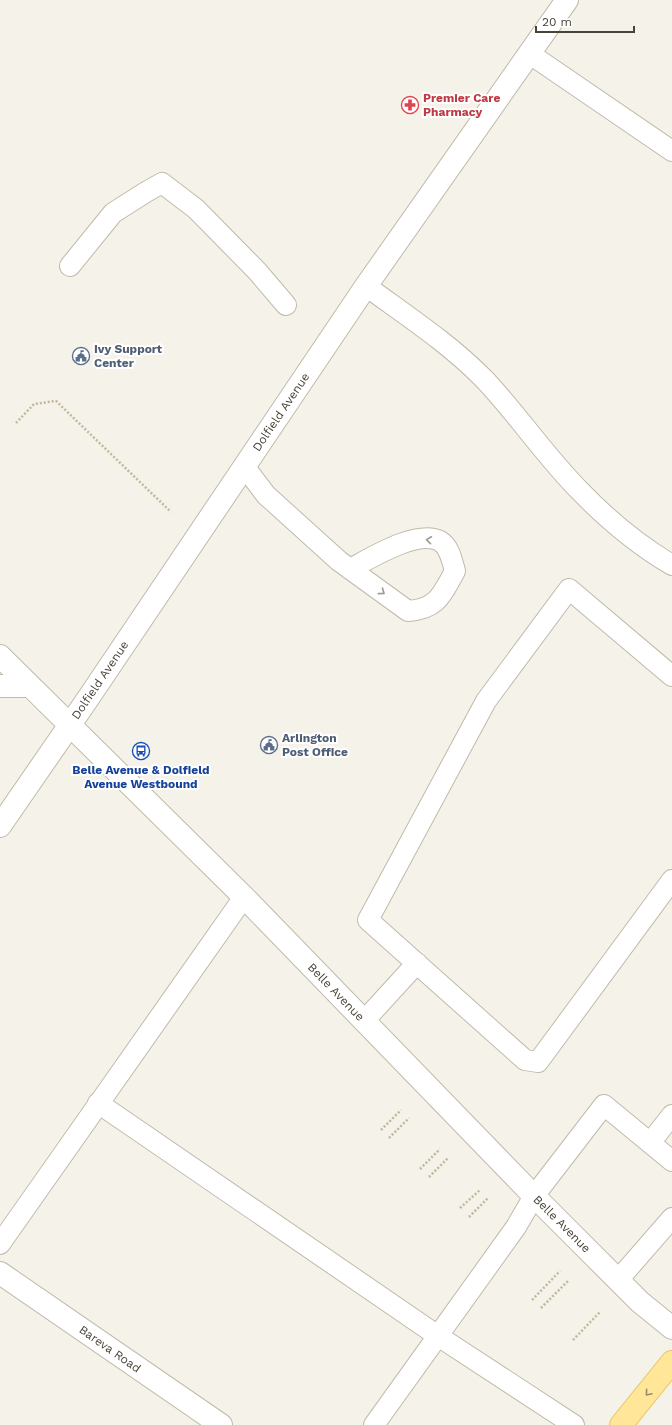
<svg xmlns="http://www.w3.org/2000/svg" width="672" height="1425" font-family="'Work Sans',sans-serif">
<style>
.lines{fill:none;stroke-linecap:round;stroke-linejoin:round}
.service-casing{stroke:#c1baab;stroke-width:22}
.minor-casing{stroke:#c1baab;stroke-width:24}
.tertiary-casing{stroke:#c1baab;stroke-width:24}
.primary-casing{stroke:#e8c664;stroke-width:24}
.path{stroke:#c3b79c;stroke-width:2.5;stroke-dasharray:2 2;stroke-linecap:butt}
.service{stroke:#fff;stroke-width:20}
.minor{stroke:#fff;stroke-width:22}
.tertiary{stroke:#fff;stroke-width:22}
.primary{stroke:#ffe698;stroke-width:22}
.oneway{stroke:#9b9891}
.oneway2{stroke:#9b8c63}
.labels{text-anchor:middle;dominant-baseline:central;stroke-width:4;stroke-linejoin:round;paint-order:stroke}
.health-label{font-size:12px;font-weight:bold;fill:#be3a42;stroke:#fff;text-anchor:start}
.service-label{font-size:12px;font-weight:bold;fill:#4e5e75;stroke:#fff;text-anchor:start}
.street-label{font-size:12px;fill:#494337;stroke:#fff}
.transit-label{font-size:12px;font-weight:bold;fill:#164399;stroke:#fff}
</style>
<rect width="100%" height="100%" fill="#f5f2e9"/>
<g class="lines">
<!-- service casing -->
<g class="service-casing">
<path id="service" d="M 530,54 L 672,151
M 70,266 L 113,213 L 146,192 L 162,183 L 196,209 L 257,271 L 286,305
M 366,286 C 407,316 450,344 485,380 C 518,415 546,457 580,491 C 608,520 638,545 672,565
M 244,466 L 266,495 L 339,561 L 408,611 C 438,609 442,594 455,571 C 452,561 450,547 440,541 C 417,529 371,558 350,569
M 672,676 L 569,589 L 486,701 L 368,920 L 525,1060 L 538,1062 L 672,880
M 364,1021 L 417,963
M 98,1103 L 438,1336 L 574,1425
M 650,1143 L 672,1115
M 0,1244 L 244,897
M 618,1280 L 672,1218
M 374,1425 L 516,1227 L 534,1196 L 604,1105 L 672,1161"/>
</g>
<!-- minor casing -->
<g class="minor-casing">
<path id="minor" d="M 0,686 L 29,686
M 0,1273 L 221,1425"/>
</g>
<!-- tertiary casing -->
<g class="tertiary-casing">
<path id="tertiary" d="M 0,656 L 244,897 L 534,1196 L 640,1302 L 672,1328
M 0,826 L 87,700 L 366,286 L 567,0"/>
</g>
<!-- primary casing -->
<g class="primary-casing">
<path id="primary" d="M 621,1425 L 672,1362"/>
</g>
<!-- path -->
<path class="path" d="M 16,423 L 34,404 L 56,401 L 171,512
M 381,1130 L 401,1110
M 389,1138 L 409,1118
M 420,1169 L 440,1149
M 429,1177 L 448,1158
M 460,1208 L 480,1190
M 469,1217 L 488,1198
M 532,1300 L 560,1271
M 541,1308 L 569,1280
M 573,1340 L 600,1312"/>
<!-- service -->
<use href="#service" class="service"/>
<!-- minor -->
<use href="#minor" class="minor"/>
<!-- tertiary -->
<use href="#tertiary" class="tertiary"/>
<!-- primary -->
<use href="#primary" class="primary"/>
</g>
<!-- one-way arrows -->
<defs><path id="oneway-chevron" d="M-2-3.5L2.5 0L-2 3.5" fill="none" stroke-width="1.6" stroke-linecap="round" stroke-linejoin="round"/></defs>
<g class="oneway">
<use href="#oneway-chevron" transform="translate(429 540) rotate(-172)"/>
<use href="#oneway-chevron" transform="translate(382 592) rotate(36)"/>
</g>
<use class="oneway2" href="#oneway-chevron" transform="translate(648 1393) rotate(130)"/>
<!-- icons -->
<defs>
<g id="pharmacy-ring" transform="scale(0.9)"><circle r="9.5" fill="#fff" stroke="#e0444e" stroke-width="1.5"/><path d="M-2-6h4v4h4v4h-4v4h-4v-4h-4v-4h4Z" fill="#e0444e"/></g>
<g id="civic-ring" transform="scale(0.9)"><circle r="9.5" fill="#fff" stroke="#5c6f8a" stroke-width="1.5"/><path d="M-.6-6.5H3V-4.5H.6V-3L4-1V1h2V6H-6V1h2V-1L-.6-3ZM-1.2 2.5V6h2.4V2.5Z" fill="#5c6f8a"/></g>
<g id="bus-ring" transform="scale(0.9)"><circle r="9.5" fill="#fff" stroke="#1a4fb4" stroke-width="1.5"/><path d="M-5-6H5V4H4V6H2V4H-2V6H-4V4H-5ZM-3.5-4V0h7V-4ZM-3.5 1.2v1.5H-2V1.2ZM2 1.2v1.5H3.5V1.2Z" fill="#1a4fb4"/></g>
</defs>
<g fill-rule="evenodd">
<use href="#pharmacy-ring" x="410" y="105"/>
<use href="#civic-ring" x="81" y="356"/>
<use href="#civic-ring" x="269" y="745"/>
<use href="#bus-ring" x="141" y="751"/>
</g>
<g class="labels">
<!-- health labels -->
<g class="health-label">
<text x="423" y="98">Premier Care<tspan x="423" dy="14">Pharmacy</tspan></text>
</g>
<!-- service labels -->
<g class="service-label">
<text x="94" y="349">Ivy Support<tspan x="94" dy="14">Center</tspan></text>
<text x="282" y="738">Arlington<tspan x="282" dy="14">Post Office</tspan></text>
</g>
<!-- street labels -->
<g class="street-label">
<text transform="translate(281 412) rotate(-56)">Dolfield Avenue</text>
<text transform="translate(100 680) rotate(-56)">Dolfield Avenue</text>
<text transform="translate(336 992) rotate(46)">Belle Avenue</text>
<text transform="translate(562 1224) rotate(45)">Belle Avenue</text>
<text transform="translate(110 1349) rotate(35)">Bareva Road</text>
</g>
<!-- transit labels -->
<g class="transit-label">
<text x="141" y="770">Belle Avenue &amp; Dolfield<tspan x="141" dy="14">Avenue Westbound</tspan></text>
</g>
</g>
<!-- scale -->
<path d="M536 26v6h98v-6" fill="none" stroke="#494337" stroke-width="2"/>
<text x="542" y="26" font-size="12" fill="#494337" stroke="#ffffff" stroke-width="3" paint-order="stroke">20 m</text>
</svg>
